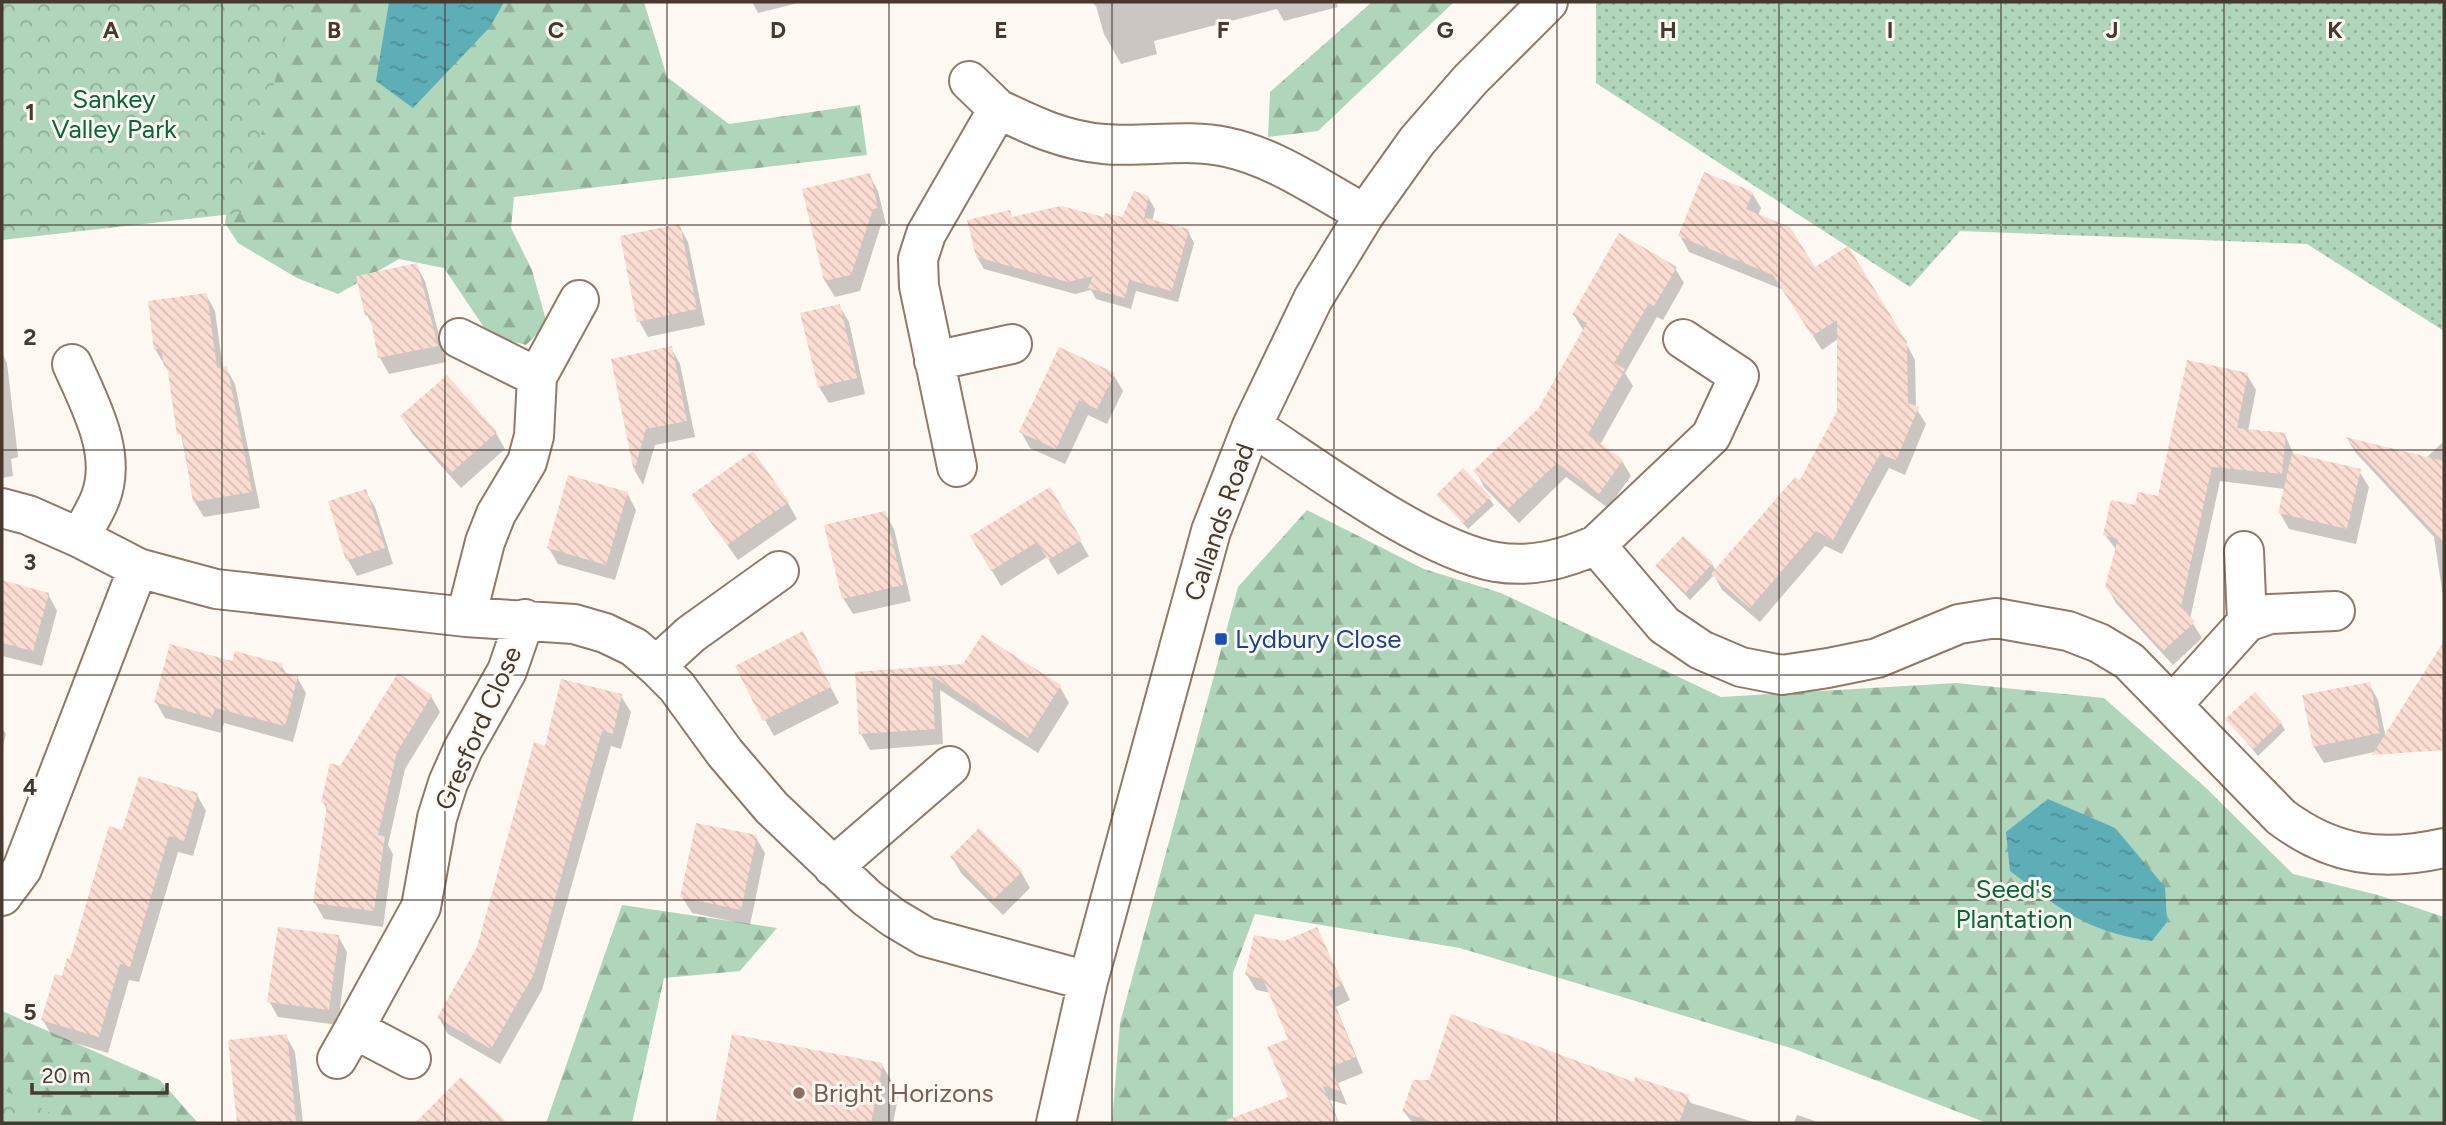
<svg xmlns="http://www.w3.org/2000/svg" width="2446" height="1125" font-family="Figtree,sans-serif">
<style>
.grass{fill:url(#grass-dots)}
.forest{fill:url(#forest-firs)}
.park{fill:url(#park-crowns)}
.water{fill:url(#water-ripples)}
.shadow{fill:#0003}
.building{fill:url(#building-back-hatch)}
.lines{fill:none;stroke-linecap:round;stroke-linejoin:round}
.minor-casing{stroke:#947765;stroke-width:42}
.minor{stroke:#fff;stroke-width:38}
.grid{fill:none;stroke:#453930;stroke-width:2;stroke-opacity:0.55}
.transit-dot{fill:#1a4fb4;stroke:#fef8f3;stroke-width:2.5}
.education-dot{fill:#8d6e63;stroke:#fef8f3;stroke-width:2.5}
.labels{text-anchor:middle;dominant-baseline:central;stroke-width:6;stroke-linejoin:round;paint-order:stroke}
.park-label{font-size:26px;fill:#066739;stroke:#fef8f3}
.street-label{font-size:26px;fill:#453930;stroke:#fef8f3}
.transit-label{font-size:26px;fill:#164399;stroke:#fef8f3;text-anchor:start}
.education-label{font-size:26px;fill:#785e54;stroke:#fef8f3;text-anchor:start}
.grid-label{font-size:23px;text-anchor:middle;font-weight:bold;fill:#453930;stroke:#fef8f3;stroke-width:6;stroke-linejoin:round;paint-order:stroke}
</style>
<defs>
<pattern id="grass-dots" width="8" height="8" patternUnits="userSpaceOnUse" patternTransform="scale(1.75)"><rect width="8" height="8" fill="#afd5ba"/><path d="M2 2h.1M6 6h.1" fill="none" stroke="#90ae98" stroke-width="1.8" stroke-linecap="round"/></pattern>
<pattern id="forest-firs" width="22" height="20" patternUnits="userSpaceOnUse" patternTransform="scale(1.75)"><rect width="22" height="20" fill="#afd5ba"/><path d="M5 1l3.5 6h-7zM16 11l3.5 6h-7z" fill="#90ae98"/></pattern>
<pattern id="park-crowns" width="20" height="18" patternUnits="userSpaceOnUse" patternTransform="scale(1.75)"><rect width="20" height="18" fill="#afd5ba"/><path d="M2 6a3 3 0 1 1 6 0M12 15a3 3 0 1 1 6 0" fill="none" stroke="#90ae98"/></pattern>
<pattern id="water-ripples" width="26" height="14" patternUnits="userSpaceOnUse" patternTransform="scale(1.75)"><rect width="26" height="14" fill="#5daeb7"/><path d="M2 4q2-2 4 0t4 0M15 11q2-2 4 0t4 0" fill="none" stroke="#4f8f95"/></pattern>
<pattern id="building-back-hatch" width="6" height="6" patternUnits="userSpaceOnUse" patternTransform="scale(1.75)"><rect width="6" height="6" fill="#fadcd2"/><path d="M-1 5l2 2M0 0l6 6M5-1l2 2" fill="none" stroke="#d8beb5"/></pattern>
</defs>
<rect width="100%" height="100%" fill="#fef8f3"/>
<!-- grass -->
<path class="grass" d="M 1596,2 L 2444,2 L 2444,331 L 2307,244 L 1960,231 L 1910,287 L 1596,83 Z"/>
<!-- forest -->
<path class="forest" d="M 288,2 L 644,2 L 667,77 L 729,124 L 860,105 L 867,155 L 514,197 L 511,228 L 532,270 L 547,324 L 526,345 L 489,335 L 444,268 L 399,259 L 338,294 L 297,278 L 238,243 L 225,223 L 234,153 Z
M 1372,2 L 1454,2 L 1318,131 L 1268,137 L 1270,92 Z
M 1307,510 L 1424,569 L 1501,593 L 1721,697 L 1956,683 L 2104,698 L 2206,788 L 2293,874 L 2378,895 L 2444,917 L 2444,1123 L 1987,1123 L 1794,1049 L 1460,948 L 1255,914 L 1233,973 L 1233,1123 L 1112,1123 L 1120,1023 L 1238,587 Z
M 622,905 L 777,928 L 740,971 L 664,978 L 632,1123 L 546,1123 Z
M 2,1011 L 160,1080 L 198,1123 L 2,1123 Z"/>
<!-- park -->
<path class="park" d="M 2,2 L 295,2 L 241,213 L 2,240 Z
M 2,1089 L 71,1123 L 2,1123 Z"/>
<!-- water -->
<path class="water" d="M 389,2 L 504,2 L 490,27 L 413,108 L 376,81 Z
M 2048,799 L 2115,828 L 2165,887 L 2167,922 L 2152,941 C 2087,932 2061,910 2010,871 L 2006,832 Z"/>
<!-- shadow -->
<path class="shadow" d="M 752,2 L 802,2 L 758,13 Z
M 1091,2 L 1336,2 L 1338,7 L 1284,21 L 1277,9 L 1154,41 L 1157,54 L 1121,64 L 1104,34 L 1096,6 Z
M 869,175 L 878,191 L 886,224 L 881,225 L 860,291 L 835,297 L 825,281 L 804,190 Z
M 1752,193 L 1761,208 L 1758,216 L 1814,269 L 1906,343 L 1915,360 L 1916,408 L 1926,424 L 1905,475 L 1889,468 L 1842,554 L 1825,546 L 1760,622 L 1722,590 L 1714,575 L 1690,600 L 1657,566 L 1712,564 L 1716,571 L 1800,482 L 1839,412 L 1838,339 L 1822,350 L 1784,290 L 1689,252 L 1680,236 Z
M 1148,197 L 1155,209 L 1152,222 L 1188,231 L 1194,243 L 1178,302 L 1136,291 L 1131,309 L 1096,299 L 1091,290 L 1075,294 L 984,269 L 977,257 L 1013,219 L 1122,219 Z
M 679,226 L 688,242 L 705,325 L 648,337 L 639,321 Z
M 416,265 L 425,281 L 446,362 L 389,374 L 380,358 L 374,327 L 367,315 Z
M 1675,268 L 1684,283 L 1663,320 L 1657,317 L 1625,373 L 1633,386 L 1600,445 L 1622,461 L 1631,476 L 1608,508 L 1566,477 L 1519,523 L 1484,487 L 1476,471 L 1539,410 L 1583,330 L 1574,315 Z
M 206,295 L 215,311 L 223,368 L 226,368 L 235,384 L 260,508 L 204,517 L 194,501 L 169,372 L 155,349 Z
M 839,306 L 849,322 L 865,394 L 829,403 L 819,387 Z
M 671,348 L 680,364 L 695,437 L 655,445 L 643,485 L 635,471 L 613,360 Z
M 2,353 L 7,363 L 18,457 L 11,459 L 13,476 L 2,478 Z
M 1113,374 L 1123,391 L 1107,424 L 1088,415 L 1065,464 L 1030,448 L 1021,432 Z
M 2247,375 L 2256,390 L 2248,431 L 2285,435 L 2294,455 L 2359,471 L 2369,487 L 2356,544 L 2289,529 L 2280,513 L 2285,489 L 2220,481 L 2190,619 L 2202,638 L 2173,665 L 2116,603 L 2107,587 L 2117,551 L 2105,535 L 2136,507 L 2160,498 Z
M 402,417 L 496,433 L 505,449 L 461,488 L 412,433 Z
M 2348,440 L 2426,458 L 2442,443 L 2444,445 L 2444,603 L 2434,537 L 2356,453 Z
M 1049,489 L 1089,556 L 1058,575 L 1047,557 L 1001,586 L 972,537 Z
M 365,491 L 375,507 L 393,564 L 357,576 L 348,560 Z
M 627,493 L 636,510 L 615,580 L 558,564 L 549,548 Z
M 1438,495 L 1489,498 L 1494,505 L 1468,529 Z
M 788,503 L 797,519 L 738,560 L 703,511 Z
M 885,513 L 894,529 L 911,601 L 853,614 L 843,598 Z
M 2,582 L 48,594 L 57,611 L 42,666 L 2,656 Z
M 811,649 L 839,703 L 774,736 L 765,720 Z
M 234,663 L 281,665 L 287,675 L 297,677 L 306,693 L 293,742 L 224,723 L 221,733 L 165,718 L 156,702 Z
M 964,666 L 1060,687 L 1069,703 L 1038,753 L 940,690 L 943,744 L 870,750 L 861,734 L 857,674 Z
M 2369,684 L 2378,700 L 2388,749 L 2324,763 L 2314,747 L 2304,697 Z
M 431,696 L 440,712 L 405,769 L 388,845 L 393,854 L 383,927 L 324,919 L 315,903 L 327,810 L 323,802 L 341,768 Z
M 621,696 L 631,712 L 621,749 L 611,746 L 542,990 L 500,1064 L 448,1034 L 439,1018 L 479,948 L 546,748 Z
M 2228,720 L 2281,723 L 2285,730 L 2258,756 Z
M 2,728 L 6,734 L 2,749 Z
M 197,795 L 206,811 L 193,856 L 178,852 L 139,982 L 129,980 L 108,1053 L 52,1036 L 43,1020 L 71,961 L 124,832 Z
M 755,836 L 765,853 L 750,925 L 692,913 L 682,897 Z
M 952,857 L 1021,872 L 1030,888 L 1003,915 L 961,873 Z
M 1317,929 L 1350,1000 L 1336,1007 L 1363,1073 L 1338,1083 L 1347,1105 L 1330,1100 L 1339,1123 L 1269,1123 L 1267,1117 L 1290,1098 L 1290,1040 L 1271,993 L 1256,990 L 1247,975 L 1284,943 Z
M 338,936 L 347,952 L 338,1025 L 278,1017 L 269,1001 Z
M 286,1036 L 295,1052 L 303,1123 L 239,1123 L 230,1041 Z
M 733,1036 L 882,1065 L 899,1094 L 893,1123 L 717,1123 Z
M 1635,1084 L 1687,1097 L 1691,1103 L 1757,1123 L 1484,1123 L 1453,1113 L 1449,1123 L 1413,1123 L 1404,1112 Z
M 1797,1115 L 1821,1123 L 1794,1123 Z"/>
<!-- building -->
<path class="building" d="M 1704,172 L 1753,192 L 1746,209 L 1790,227 L 1815,267 L 1848,246 L 1907,342 L 1908,403 L 1919,407 L 1896,460 L 1880,454 L 1833,540 L 1816,531 L 1750,608 L 1711,574 L 1795,477 L 1800,480 L 1837,411 L 1837,320 L 1812,336 L 1773,275 L 1678,236 Z
M 870,173 L 878,208 L 873,209 L 851,275 L 824,281 L 802,189 Z
M 1134,191 L 1149,196 L 1143,223 L 1146,218 L 1189,229 L 1172,291 L 1129,280 L 1125,298 L 1088,288 L 1093,276 L 1068,282 L 976,257 L 967,220 L 1010,210 L 1012,217 L 1061,206 L 1104,217 L 1105,213 L 1122,217 Z
M 680,224 L 697,309 L 637,322 L 620,236 Z
M 1619,233 L 1677,267 L 1654,306 L 1649,303 L 1614,363 L 1625,369 L 1588,434 L 1623,460 L 1599,494 L 1557,463 L 1509,508 L 1473,471 L 1538,409 L 1587,323 L 1572,315 Z
M 417,263 L 438,346 L 378,358 L 370,315 L 365,316 L 356,276 Z
M 207,293 L 217,368 L 227,366 L 252,492 L 193,502 L 182,434 L 177,435 L 167,366 L 164,366 L 161,348 L 154,350 L 148,301 Z
M 840,304 L 857,378 L 818,387 L 800,313 Z
M 672,346 L 687,421 L 646,429 L 634,472 L 611,359 Z
M 1059,347 L 1115,373 L 1097,409 L 1079,400 L 1056,449 L 1019,432 Z
M 2187,360 L 2248,373 L 2237,428 L 2286,433 L 2282,474 L 2212,467 L 2181,607 L 2195,622 L 2163,651 L 2105,587 L 2118,539 L 2103,535 L 2111,500 L 2135,505 L 2138,492 L 2158,496 Z
M 447,375 L 497,432 L 451,473 L 400,416 Z
M 2345,437 L 2444,461 L 2444,543 Z
M 753,451 L 789,502 L 727,545 L 691,495 Z
M 2292,453 L 2361,469 L 2347,529 L 2278,513 Z
M 1463,468 L 1491,497 L 1463,523 L 1436,495 Z
M 568,475 L 628,492 L 606,565 L 547,548 Z
M 1050,487 L 1082,540 L 1048,560 L 1037,542 L 991,571 L 970,536 Z
M 366,489 L 385,548 L 346,561 L 328,501 Z
M 885,511 L 903,585 L 842,599 L 824,525 Z
M 1683,536 L 1713,563 L 1685,593 L 1655,566 Z
M 2,580 L 49,593 L 33,651 L 2,643 Z
M 803,631 L 831,687 L 763,721 L 735,666 Z
M 982,635 L 1061,685 L 1028,738 L 932,676 L 935,729 L 859,734 L 855,672 L 963,664 Z
M 2444,641 L 2444,750 L 2372,755 Z
M 170,644 L 232,661 L 235,651 L 283,664 L 280,671 L 298,676 L 285,726 L 215,708 L 212,718 L 154,702 Z
M 398,673 L 432,695 L 397,752 L 378,835 L 385,836 L 374,911 L 313,903 L 327,804 L 321,802 L 330,763 L 340,766 Z
M 561,679 L 622,694 L 613,734 L 602,731 L 534,974 L 491,1049 L 437,1018 L 477,947 L 534,742 L 545,746 Z
M 2370,682 L 2380,733 L 2313,747 L 2302,695 Z
M 2255,692 L 2282,722 L 2253,749 L 2225,719 Z
M 139,776 L 198,793 L 184,841 L 169,836 L 130,967 L 120,964 L 99,1037 L 41,1020 L 55,974 L 62,976 L 67,958 L 70,959 L 109,826 L 122,830 Z
M 696,823 L 757,835 L 741,910 L 680,897 Z
M 979,828 L 1023,871 L 993,900 L 950,857 Z
M 278,927 L 339,935 L 329,1010 L 267,1002 Z
M 1317,927 L 1343,984 L 1329,991 L 1356,1057 L 1331,1067 L 1340,1091 L 1323,1086 L 1338,1123 L 1226,1123 L 1226,1120 L 1288,1097 L 1267,1047 L 1288,1039 L 1263,979 L 1245,975 L 1254,935 L 1284,941 Z
M 1451,1014 L 1634,1082 L 1635,1077 L 1689,1095 L 1679,1123 L 1436,1123 L 1402,1112 L 1413,1080 L 1429,1080 Z
M 287,1034 L 296,1121 L 237,1123 L 228,1040 Z
M 732,1034 L 883,1063 L 871,1123 L 715,1123 Z
M 461,1077 L 508,1123 L 415,1123 Z"/>
<g class="lines">
<!-- minor casing -->
<g class="minor-casing">
<path id="minor" d="M 969,81 L 998,109
M 459,338 L 537,377
M 934,361 L 1012,344
M 72,364 C 90,405 118,454 100,499 C 95,512 86,525 80,538
M 1252,426 C 1315,467 1425,550 1496,562 C 1532,568 1564,559 1596,545 L 1664,625 L 1701,650 L 1741,667 L 1782,675 L 1828,668 L 1877,658 L 1959,624 L 1996,618 L 2068,631 L 2099,643 L 2129,661 L 2281,817 C 2333,856 2382,862 2444,848
M 957,467 L 919,286 L 918,259 L 926,234 L 998,109 C 1033,126 1065,141 1104,144 C 1144,148 1186,138 1226,147 C 1275,157 1321,190 1365,214
M 2,508 L 28,515 L 80,538 L 138,568 L 216,589 L 466,617 L 574,624 L 605,633 L 634,647 L 656,666
M 1596,545 L 1711,436 L 1739,376 L 1683,339
M 2244,551 L 2247,622 L 2270,614 L 2335,611
M 779,571 L 691,634 L 656,666 L 677,687 L 725,753 L 772,808 L 867,898 L 894,918 L 926,937 L 1088,981
M 466,617 L 485,542 L 496,514 L 527,462 L 534,436 L 537,377 L 579,300
M 2173,704 L 2247,622
M 833,867 L 950,766
M 2,896 L 22,869 L 138,568
M 354,1029 L 421,907 L 437,818 L 448,783 L 463,749 L 507,671 L 525,619
M 337,1059 L 354,1029 L 411,1059
M 1056,1123 L 1088,981 L 1211,531 L 1252,426 L 1313,299 L 1365,214 L 1417,141 L 1470,80 L 1548,2"/>
</g>
<!-- minor -->
<use href="#minor" class="minor"/>
</g>
<!-- grid -->
<path class="grid" d="M 222,2 L 222,1123M 445,2 L 445,1123M 667,2 L 667,1123M 889,2 L 889,1123M 1112,2 L 1112,1123M 1334,2 L 1334,1123M 1557,2 L 1557,1123M 1779,2 L 1779,1123M 2001,2 L 2001,1123M 2224,2 L 2224,1123M 2,225 L 2444,225M 2,450 L 2444,450M 2,675 L 2444,675M 2,900 L 2444,900"/>
<!-- markers -->
<rect class="transit-dot" x="1214" y="632" width="14" height="14" rx="3.5"/>
<circle class="education-dot" cx="799" cy="1093" r="7"/>
<g class="labels">
<!-- park labels -->
<g class="park-label">
<text x="114" y="99">Sankey<tspan x="114" dy="30">Valley Park</tspan></text>
<text x="2014" y="889">Seed's<tspan x="2014" dy="30">Plantation</tspan></text>
</g>
<!-- street labels -->
<g class="street-label">
<text transform="translate(1219 522) rotate(-71)">Callands Road</text>
<text transform="translate(478 728) rotate(-66)">Gresford Close</text>
</g>
<!-- transit labels -->
<g class="transit-label">
<text x="1235" y="639">Lydbury Close</text>
</g>
<!-- education labels -->
<g class="education-label">
<text x="813" y="1093">Bright Horizons</text>
</g>
</g>
<g class="grid-label">
<text x="111" y="38">A</text>
<text x="334" y="38">B</text>
<text x="556" y="38">C</text>
<text x="778" y="38">D</text>
<text x="1001" y="38">E</text>
<text x="1223" y="38">F</text>
<text x="1445" y="38">G</text>
<text x="1668" y="38">H</text>
<text x="1890" y="38">I</text>
<text x="2112" y="38">J</text>
<text x="2335" y="38">K</text>
<text x="30" y="120">1</text>
<text x="30" y="345">2</text>
<text x="30" y="570">3</text>
<text x="30" y="795">4</text>
<text x="30" y="1020">5</text>
</g>
<!-- border -->
<rect width="2446" height="1125" fill="none" stroke="#453930" stroke-width="7"/>
<!-- scale -->
<path d="M32 1083v10h135v-10" fill="none" stroke="#453930" stroke-width="3.5"/>
<text x="42" y="1083" font-size="21" fill="#453930" stroke="#fef8f3" stroke-width="5" paint-order="stroke">20 m</text>
</svg>
